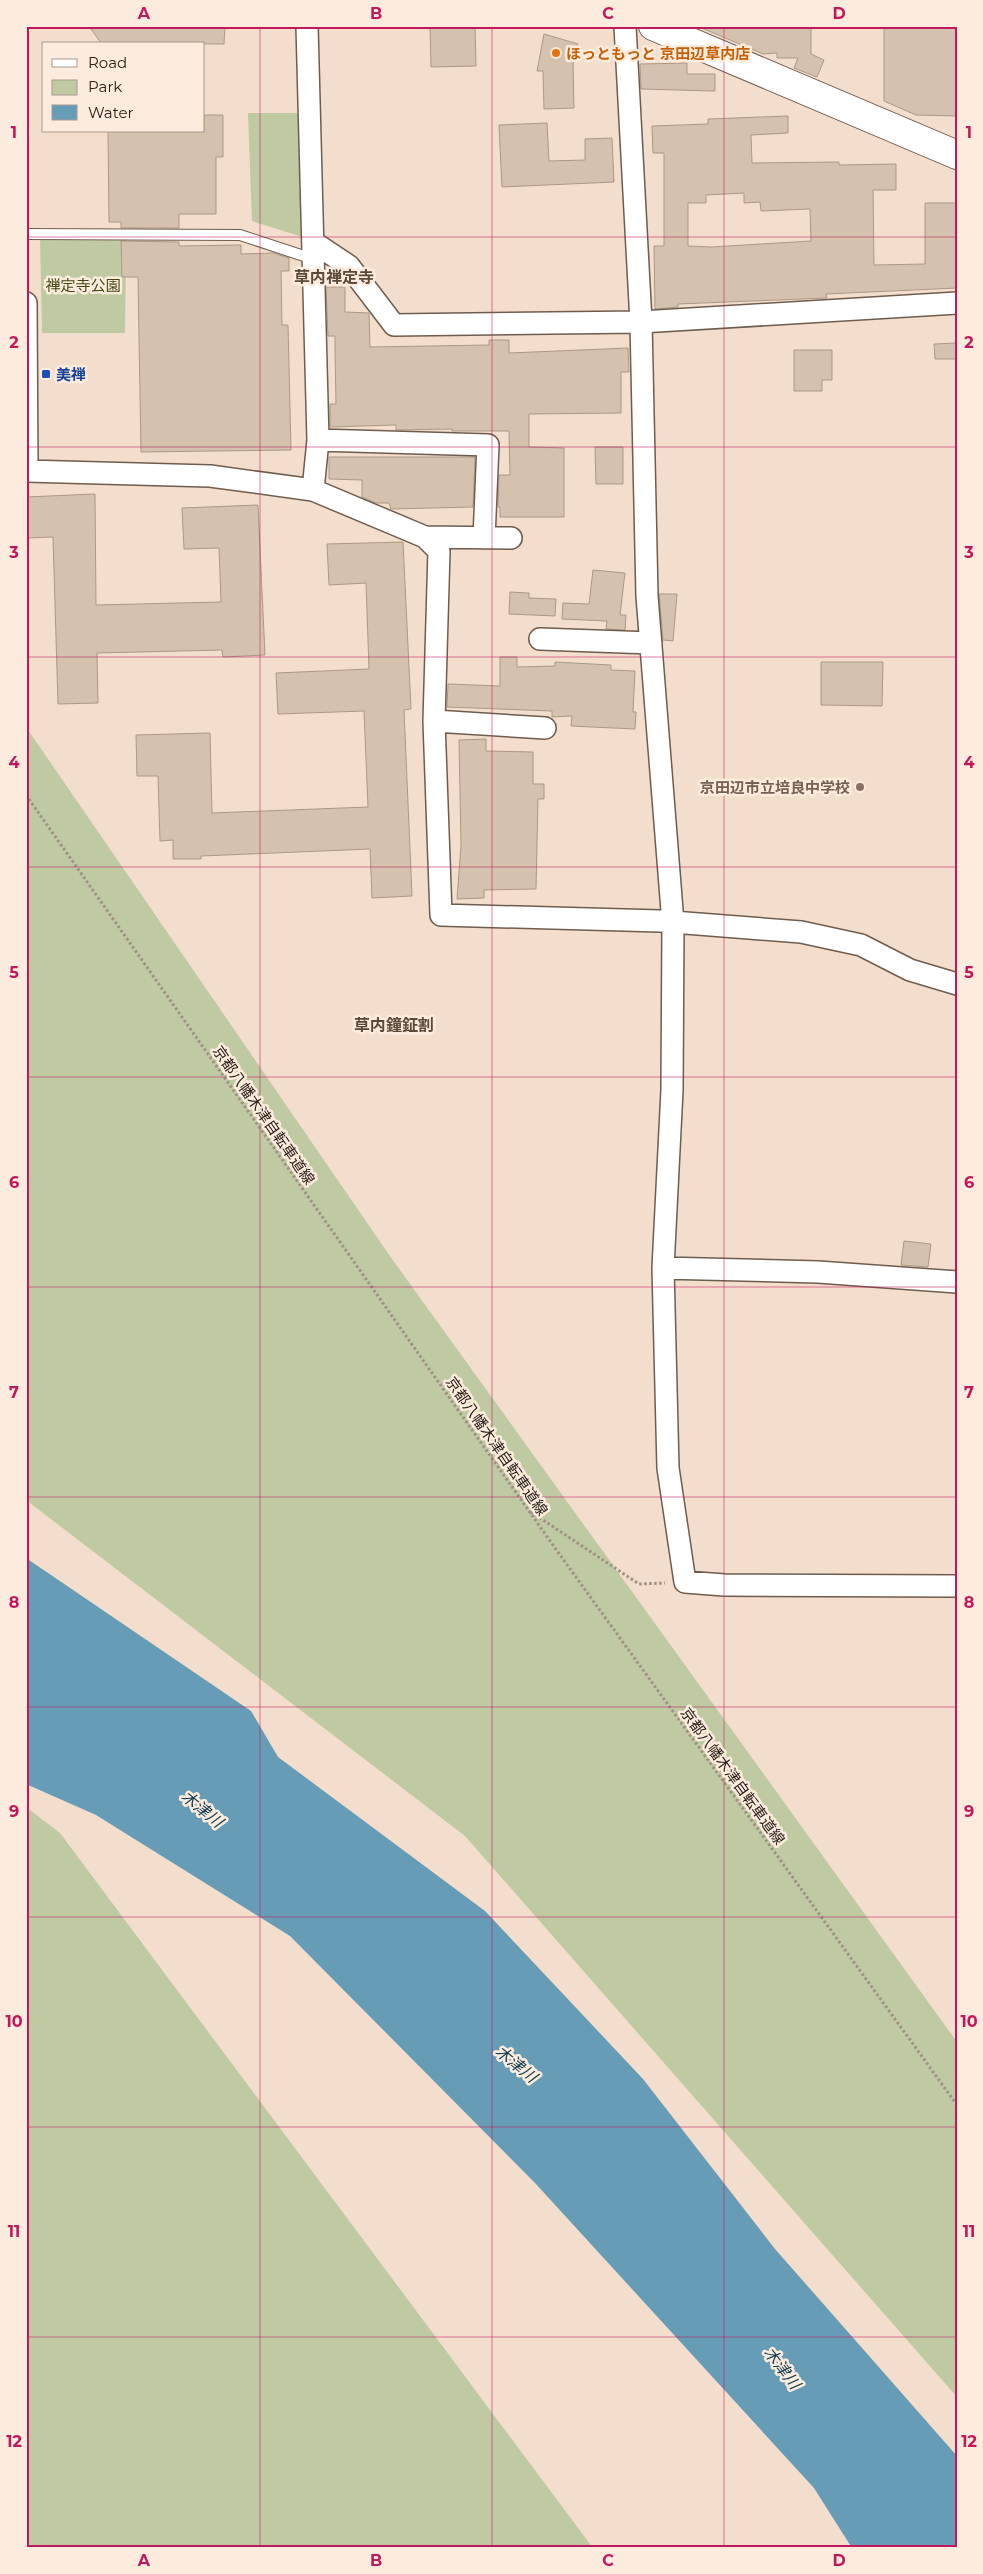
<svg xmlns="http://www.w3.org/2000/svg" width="983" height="2574" font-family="Montserrat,'Noto Sans JP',sans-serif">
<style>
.green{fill:#bfcaa3}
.water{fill:#669cb6}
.building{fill:#d4c2ae;stroke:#ab9986;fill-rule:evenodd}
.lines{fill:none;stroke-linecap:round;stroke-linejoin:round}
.lane-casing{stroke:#6f5c4d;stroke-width:12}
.street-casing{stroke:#6f5c4d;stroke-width:24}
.secondary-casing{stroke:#6f5c4d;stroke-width:30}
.path{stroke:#a09083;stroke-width:3;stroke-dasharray:2.5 2.5;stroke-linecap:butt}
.lane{stroke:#fff;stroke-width:10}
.street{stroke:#fff;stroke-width:21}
.secondary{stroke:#fff;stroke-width:28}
.grid{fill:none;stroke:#c2185b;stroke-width:1;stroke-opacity:0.55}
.food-dot{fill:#e8710a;stroke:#fdebdd;stroke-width:2}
.transit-dot{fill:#1a4fb4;stroke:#fdebdd;stroke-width:2}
.education-dot{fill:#8d6e63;stroke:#fdebdd;stroke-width:2}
.labels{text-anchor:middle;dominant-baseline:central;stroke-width:5;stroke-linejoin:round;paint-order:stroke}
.food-label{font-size:15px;font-weight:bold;fill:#c56008;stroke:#fdebdd;text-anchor:start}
.park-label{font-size:15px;fill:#3e4912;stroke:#fdebdd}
.transit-label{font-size:15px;font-weight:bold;fill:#164399;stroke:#fdebdd;text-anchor:start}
.education-label{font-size:15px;font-weight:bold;fill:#785e54;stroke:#fdebdd;text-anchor:end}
.street-label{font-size:15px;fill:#29211a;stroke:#fdebdd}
.neighbourhood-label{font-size:16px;font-weight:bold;fill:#5a4839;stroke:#fdebdd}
.water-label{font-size:16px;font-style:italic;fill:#114053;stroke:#fdebdd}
.neatline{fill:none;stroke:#c2185b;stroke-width:2}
.grid-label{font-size:16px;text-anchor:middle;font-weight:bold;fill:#c2185b}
</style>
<rect width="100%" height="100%" fill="#f3ddcc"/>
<!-- green -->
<path class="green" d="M 248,113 L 303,113 L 306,238 L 252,221 Z
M 40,236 L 126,237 L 125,333 L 42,333 Z
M 26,727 L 392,1259 L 957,2042 L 957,2397 L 465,1836 L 26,1500 Z
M 26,1807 L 60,1833 L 593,2548 L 26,2548 Z"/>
<!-- water -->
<path class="water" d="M 26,1558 L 251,1711 L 278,1757 L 485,1911 L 643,2079 L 775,2249 L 957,2456 L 957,2548 L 852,2548 L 814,2488 L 535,2183 L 290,1936 L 96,1815 L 26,1784 Z"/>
<!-- building -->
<path class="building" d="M 89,26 L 225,26 L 224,44 L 101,43 Z
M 430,26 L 475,26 L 476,66 L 431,67 Z
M 697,26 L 811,26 L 811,54 L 824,60 L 817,77 L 794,68 L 798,58 L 777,58 L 777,53 L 763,54 Z
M 884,26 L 957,26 L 957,116 L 916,115 L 884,101 Z
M 544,34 L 578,44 L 573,65 L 574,108 L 544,109 L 543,71 L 537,71 Z
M 687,63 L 687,74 L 715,74 L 715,91 L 641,89 L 640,64 Z
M 204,115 L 223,115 L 223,157 L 216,157 L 216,214 L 179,214 L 179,228 L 121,228 L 121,222 L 109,222 L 108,131 L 204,131 Z
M 788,116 L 788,133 L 751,135 L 752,163 L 839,162 L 839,165 L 896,164 L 896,190 L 873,190 L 874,265 L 925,264 L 925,203 L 957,203 L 957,288 L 826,294 L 827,298 L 678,304 L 678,307 L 655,309 L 654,246 L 664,246 L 664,153 L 653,153 L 652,126 L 708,124 L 708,119 ZM 744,193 L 744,203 L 760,202 L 761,211 L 810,209 L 811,241 L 712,247 L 688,246 L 688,203 L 706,203 L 706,195 Z
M 547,123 L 549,161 L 585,160 L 585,139 L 612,138 L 614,182 L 502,187 L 499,125 Z
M 121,241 L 179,242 L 179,246 L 241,245 L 241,254 L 273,253 L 289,258 L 289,271 L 281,271 L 282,325 L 288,325 L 291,450 L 141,452 L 138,277 L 122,277 Z
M 326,287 L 345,287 L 345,312 L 369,313 L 370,347 L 489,345 L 489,340 L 509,340 L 509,353 L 628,348 L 629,372 L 621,372 L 621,413 L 529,414 L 529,447 L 564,448 L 564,517 L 500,517 L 500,507 L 498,507 L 499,475 L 510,475 L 509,431 L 452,431 L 452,429 L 396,430 L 396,425 L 330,427 L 330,404 L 336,404 L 335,351 L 335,336 L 328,336 Z
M 957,343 L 957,359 L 935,359 L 934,344 Z
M 794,350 L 832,350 L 832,380 L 822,380 L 822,391 L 794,391 Z
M 595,447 L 623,447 L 623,484 L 596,484 Z
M 329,457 L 475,457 L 473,507 L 391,509 L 389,503 L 376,503 L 362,497 L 362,480 L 329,479 Z
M 95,494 L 96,605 L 221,602 L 219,548 L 184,549 L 182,508 L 258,505 L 265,655 L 223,657 L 222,650 L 97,653 L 98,703 L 58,704 L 53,537 L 26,538 L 26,497 Z
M 403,542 L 411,709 L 404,710 L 412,896 L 372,898 L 370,849 L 201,856 L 201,859 L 173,859 L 173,840 L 160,841 L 158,776 L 137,776 L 136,735 L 210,733 L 212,813 L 368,807 L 364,711 L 278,714 L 276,673 L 369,669 L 366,583 L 329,585 L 327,544 Z
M 593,570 L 625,573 L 620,615 L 626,615 L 625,630 L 606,629 L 607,621 L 562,619 L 563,603 L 589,604 Z
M 510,592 L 529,593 L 529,598 L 556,599 L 555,616 L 509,614 Z
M 659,594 L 677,594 L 673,641 L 663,640 Z
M 500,657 L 517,657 L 517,667 L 555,666 L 555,662 L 611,665 L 611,670 L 635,671 L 633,712 L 636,712 L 635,729 L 571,726 L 572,716 L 552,717 L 552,711 L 447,707 L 448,684 L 500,686 Z
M 821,662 L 883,662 L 882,706 L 821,705 Z
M 486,739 L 486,751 L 533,752 L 533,784 L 544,784 L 544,799 L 538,799 L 536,889 L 484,890 L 484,898 L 457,899 L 461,845 L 459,740 Z
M 904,1241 L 931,1244 L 928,1267 L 901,1265 Z"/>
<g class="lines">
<!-- lane casing -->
<g class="lane-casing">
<path id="lane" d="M 26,234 L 240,235 L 313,259"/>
</g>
<!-- street casing -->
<g class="street-casing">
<path id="street" d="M 307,26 L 318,440 L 313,490
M 625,26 L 641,322 L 647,596 L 673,923 L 672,1090 L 663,1268 L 668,1468 L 685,1582 L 724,1585 L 957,1586
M 313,242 L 349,266 L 394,325 L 641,322 L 957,303
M 26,303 L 27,471
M 318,440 L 488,445 L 484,538
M 26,471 L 210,476 L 313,490 L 425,537 L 439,551 L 434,721 L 441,915 L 660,921 L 801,932 L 861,945 L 910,970 L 957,984
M 425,537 L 511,538
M 540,639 L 651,643
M 434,721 L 545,728
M 663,1268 L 818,1272 L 957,1282"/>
</g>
<!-- secondary casing -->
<g class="secondary-casing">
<path id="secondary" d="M 653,26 L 957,155"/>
</g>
<!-- path -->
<path class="path" d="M 26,795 L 555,1548 L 957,2105
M 531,1512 L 639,1584 L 665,1583"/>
<!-- lane -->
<use href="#lane" class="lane"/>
<!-- street -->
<use href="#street" class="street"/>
<!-- secondary -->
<use href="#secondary" class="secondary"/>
</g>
<!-- grid -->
<path class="grid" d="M 260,26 L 260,2548M 492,26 L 492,2548M 724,26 L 724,2548M 26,237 L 957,237M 26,447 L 957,447M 26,657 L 957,657M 26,867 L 957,867M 26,1077 L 957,1077M 26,1287 L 957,1287M 26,1497 L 957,1497M 26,1707 L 957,1707M 26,1917 L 957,1917M 26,2127 L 957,2127M 26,2337 L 957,2337"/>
<!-- markers -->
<circle class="food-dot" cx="556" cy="53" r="5"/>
<rect class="transit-dot" x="41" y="369" width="10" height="10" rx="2.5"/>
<circle class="education-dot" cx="860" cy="787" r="5"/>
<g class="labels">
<!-- food labels -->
<g class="food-label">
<text x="566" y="53">ほっともっと 京田辺草内店</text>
</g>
<!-- park labels -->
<g class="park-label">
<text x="83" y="285">禅定寺公園</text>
</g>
<!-- transit labels -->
<g class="transit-label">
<text x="56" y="374">美禅</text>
</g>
<!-- education labels -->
<g class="education-label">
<text x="850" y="787">京田辺市立培良中学校</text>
</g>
<!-- street labels -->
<g class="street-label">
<text transform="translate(264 1115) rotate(55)">京都八幡木津自転車道線</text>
<text transform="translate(497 1446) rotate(55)">京都八幡木津自転車道線</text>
<text transform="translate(733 1776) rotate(54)">京都八幡木津自転車道線</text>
</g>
<!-- neighbourhood labels -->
<g class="neighbourhood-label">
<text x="334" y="277">草内禅定寺</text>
<text x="394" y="1025">草内鐘鉦割</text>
</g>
<!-- water labels -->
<g class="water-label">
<text transform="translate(202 1809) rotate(39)">木津川</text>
<text transform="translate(516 2064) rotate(39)">木津川</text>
<text transform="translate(782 2368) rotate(52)">木津川</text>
</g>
</g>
<!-- border -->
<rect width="983" height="2574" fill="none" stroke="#fdebdd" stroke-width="55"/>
<!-- legend -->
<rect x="42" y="42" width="162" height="90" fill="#fdebdd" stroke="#a89a8f"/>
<rect x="52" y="59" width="25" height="8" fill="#ffffff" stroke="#a89a8f"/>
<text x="88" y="68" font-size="15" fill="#29211a">Road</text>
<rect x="52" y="80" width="25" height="15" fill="#bfcaa3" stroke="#a89a8f"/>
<text x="88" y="92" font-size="15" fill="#29211a">Park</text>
<rect x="52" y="105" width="25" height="15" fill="#669cb6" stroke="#a89a8f"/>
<text x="88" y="118" font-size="15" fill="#29211a">Water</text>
<rect x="28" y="28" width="928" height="2518" class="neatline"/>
<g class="grid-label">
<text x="144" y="19">A</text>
<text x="376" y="19">B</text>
<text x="608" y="19">C</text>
<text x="839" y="19">D</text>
<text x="14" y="138">1</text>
<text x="969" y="138">1</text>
<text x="14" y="348">2</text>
<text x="969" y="348">2</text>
<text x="14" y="558">3</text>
<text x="969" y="558">3</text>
<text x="14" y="768">4</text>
<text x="969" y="768">4</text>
<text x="14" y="978">5</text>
<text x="969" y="978">5</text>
<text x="14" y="1188">6</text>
<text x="969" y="1188">6</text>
<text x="14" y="1398">7</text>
<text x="969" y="1398">7</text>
<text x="14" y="1608">8</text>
<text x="969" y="1608">8</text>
<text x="14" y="1817">9</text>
<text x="969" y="1817">9</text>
<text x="14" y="2027">10</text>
<text x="969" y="2027">10</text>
<text x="14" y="2237">11</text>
<text x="969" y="2237">11</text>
<text x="14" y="2447">12</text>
<text x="969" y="2447">12</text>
<text x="144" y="2566">A</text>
<text x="376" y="2566">B</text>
<text x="608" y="2566">C</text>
<text x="839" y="2566">D</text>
</g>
</svg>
